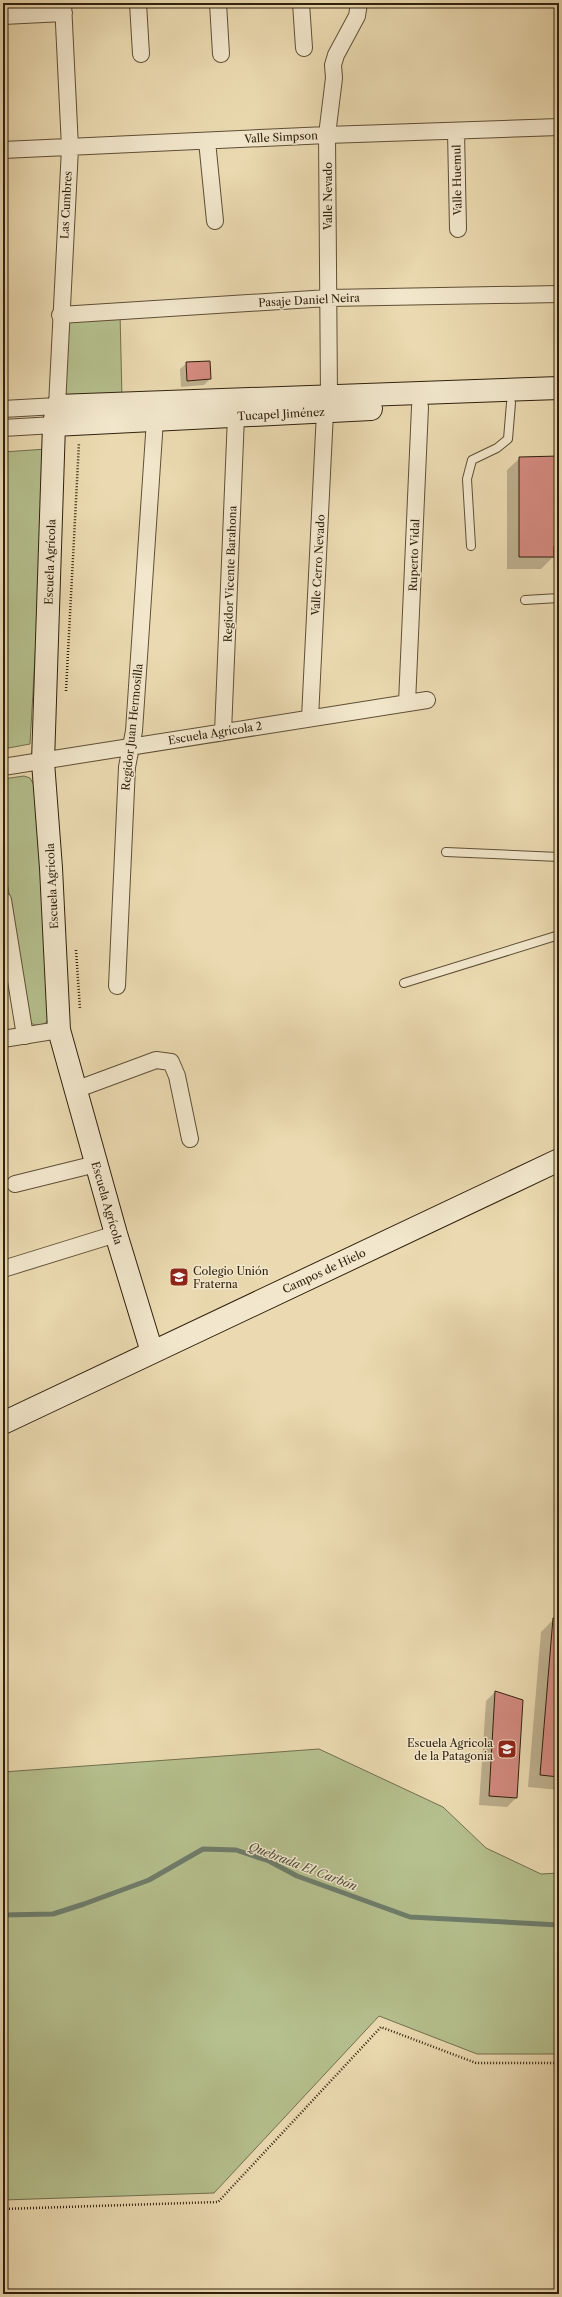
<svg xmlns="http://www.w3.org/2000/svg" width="562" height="2297" font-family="'Libre Caslon Text',serif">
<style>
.green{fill:#b5c08e;stroke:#72704e}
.shadow{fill:#0003}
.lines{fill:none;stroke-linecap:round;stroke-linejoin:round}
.stream{stroke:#6e7d6c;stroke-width:5}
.building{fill:#d48b80;stroke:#30210d}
.lane-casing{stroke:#5f4f36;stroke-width:10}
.street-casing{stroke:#5f4f36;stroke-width:18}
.secondary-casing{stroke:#30210d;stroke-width:24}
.path{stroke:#30210d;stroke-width:2.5;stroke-dasharray:1 2;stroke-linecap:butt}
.lane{stroke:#f2e7cc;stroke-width:8}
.street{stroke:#f2e7cc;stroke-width:16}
.secondary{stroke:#f2e7cc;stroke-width:22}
.labels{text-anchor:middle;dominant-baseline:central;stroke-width:3;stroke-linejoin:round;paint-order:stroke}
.street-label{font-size:11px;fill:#30210d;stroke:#f2e7cc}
.poi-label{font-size:11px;fill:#30210d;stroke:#f2e7cc;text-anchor:start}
.water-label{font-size:12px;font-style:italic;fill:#4f4f3d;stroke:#f2e7cc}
</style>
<rect width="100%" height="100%" fill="#ebdab1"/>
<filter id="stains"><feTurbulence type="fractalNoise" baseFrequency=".005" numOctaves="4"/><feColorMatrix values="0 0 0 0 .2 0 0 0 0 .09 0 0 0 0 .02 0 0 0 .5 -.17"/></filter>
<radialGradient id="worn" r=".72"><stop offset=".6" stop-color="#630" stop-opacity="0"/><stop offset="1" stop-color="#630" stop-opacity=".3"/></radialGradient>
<!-- green -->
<path class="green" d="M 120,313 L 122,398 L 63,401 L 64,318 Z
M 47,449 L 30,744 L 3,749 L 3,452 Z
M 24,776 L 30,778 L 34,785 L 52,1014 C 47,1023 41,1029 31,1023 L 27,1011 L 3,855 L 3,779 Z
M 319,1749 L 443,1807 L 486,1848 L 541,1874 L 559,1873 L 559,2054 L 477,2054 L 379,2016 L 214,2193 L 3,2200 L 3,1772 Z"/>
<!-- shadow -->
<path class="shadow" d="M 187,363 L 210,379 L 204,385 L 181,387 L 180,369 Z
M 559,457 L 559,558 L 552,558 L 541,569 L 507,569 L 507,470 L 520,458 Z
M 554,1619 L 559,1620 L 559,1790 L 528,1787 L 541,1632 Z
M 495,1692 L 516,1798 L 507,1807 L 479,1805 L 486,1701 Z"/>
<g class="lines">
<!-- stream -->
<path class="stream" d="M 3,1915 L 53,1914 L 84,1904 L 149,1880 L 203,1849 L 236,1850 L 269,1861 L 297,1876 L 410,1917 L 559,1925"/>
</g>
<!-- building -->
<path class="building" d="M 210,361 L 211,379 L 187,381 L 186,362 Z
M 559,456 L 559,546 L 554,546 L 554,557 L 519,557 L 519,457 Z
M 553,1618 L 559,1619 L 559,1777 L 540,1775 Z
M 495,1691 L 523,1700 L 517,1798 L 489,1796 Z"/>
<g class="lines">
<!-- lane casing -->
<g class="lane-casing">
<path id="lane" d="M 471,546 L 467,479 L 472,460 L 497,448 L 508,439 L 511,403
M 525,600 L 559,598
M 446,852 L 559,857
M 404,983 L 559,935"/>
</g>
<!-- street casing -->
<g class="street-casing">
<path id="street" d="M 138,3 L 141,54
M 218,3 L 221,54
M 301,3 L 304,48
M 3,16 L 64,13
M 456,131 L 458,229
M 207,141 L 215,221
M 3,150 L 327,135 L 559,127
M 60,315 L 328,298 L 559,294
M 329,396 L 327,135 L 334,78 L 333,65 L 336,55 L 357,16 L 359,3
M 3,409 L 57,406 L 70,148 L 63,3
M 3,428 L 54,425
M 407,703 L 420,407
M 310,718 L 325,412
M 223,732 L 236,416
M 3,767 L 427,700
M 3,900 L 25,1036
M 117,986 L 127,767 L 134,731 L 155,420
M 3,1039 L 59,1030
M 75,1090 L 156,1060 L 171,1062 L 177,1076 L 190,1139
M 15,1184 L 96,1164
M 3,1269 L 116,1234"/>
</g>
<!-- secondary casing -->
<g class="secondary-casing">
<path id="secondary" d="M 54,425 L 371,409
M 152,1352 L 116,1234 L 59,1030 L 51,868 L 43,762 L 54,425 L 57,406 L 559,388
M 3,1423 L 559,1160"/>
</g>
<!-- path -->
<path class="path" d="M 66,691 L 79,443
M 76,950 L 80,1009
M 3,2209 L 218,2202 L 381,2027 L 476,2063 L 559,2063"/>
<!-- lane -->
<use href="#lane" class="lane"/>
<!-- street -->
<use href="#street" class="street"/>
<!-- secondary -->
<use href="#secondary" class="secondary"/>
</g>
<!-- icons -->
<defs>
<g id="school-square" transform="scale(1)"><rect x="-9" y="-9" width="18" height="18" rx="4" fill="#8f2418" stroke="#f2e7cc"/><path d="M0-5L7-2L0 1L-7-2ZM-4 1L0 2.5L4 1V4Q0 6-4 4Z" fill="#fff"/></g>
</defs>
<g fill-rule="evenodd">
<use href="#school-square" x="179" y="1277"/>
<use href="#school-square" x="507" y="1749"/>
</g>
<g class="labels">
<!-- street labels -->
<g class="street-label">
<text transform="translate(281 137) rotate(-3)">Valle Simpson</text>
<text transform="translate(457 180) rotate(-91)">Valle Huemul</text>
<text transform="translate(328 196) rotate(-90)">Valle Nevado</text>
<text transform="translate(66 205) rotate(-87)">Las Cumbres</text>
<text transform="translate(309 300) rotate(-3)">Pasaje Daniel Neira</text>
<text transform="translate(281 414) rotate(-3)">Tucapel Jiménez</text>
<text transform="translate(414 555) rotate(-88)">Ruperto Vidal</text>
<text transform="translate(50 562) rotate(-88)">Escuela Agrícola</text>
<text transform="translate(318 565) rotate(-87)">Valle Cerro Nevado</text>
<text transform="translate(230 574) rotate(-88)">Regidor Vicente Barahona</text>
<text transform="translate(132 727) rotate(-84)">Regidor Juan Hermosilla</text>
<text transform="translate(215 733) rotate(-9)">Escuela Agrícola 2</text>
<text transform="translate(52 886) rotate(-93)">Escuela Agrícola</text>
<text transform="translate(107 1203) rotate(74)">Escuela Agrícola</text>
<text transform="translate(324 1271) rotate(-25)">Campos de Hielo</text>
</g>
<!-- poi labels -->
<g class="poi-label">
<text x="193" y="1271">Colegio Unión<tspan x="193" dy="13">Fraterna</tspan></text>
<text x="493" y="1743" text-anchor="end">Escuela Agricola<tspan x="493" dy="13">de la Patagonia</tspan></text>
</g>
<!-- water labels -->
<g class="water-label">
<text transform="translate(303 1866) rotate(21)">Quebrada El Carbón</text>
</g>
</g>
<!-- margin -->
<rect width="562" height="2297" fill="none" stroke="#ebdab1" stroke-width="16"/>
<rect x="4" y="4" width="554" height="2289" fill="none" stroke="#30210d" stroke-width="2"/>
<rect x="8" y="8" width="546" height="2281" fill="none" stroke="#30210d"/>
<rect width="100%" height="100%" filter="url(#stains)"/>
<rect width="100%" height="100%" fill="url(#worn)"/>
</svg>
